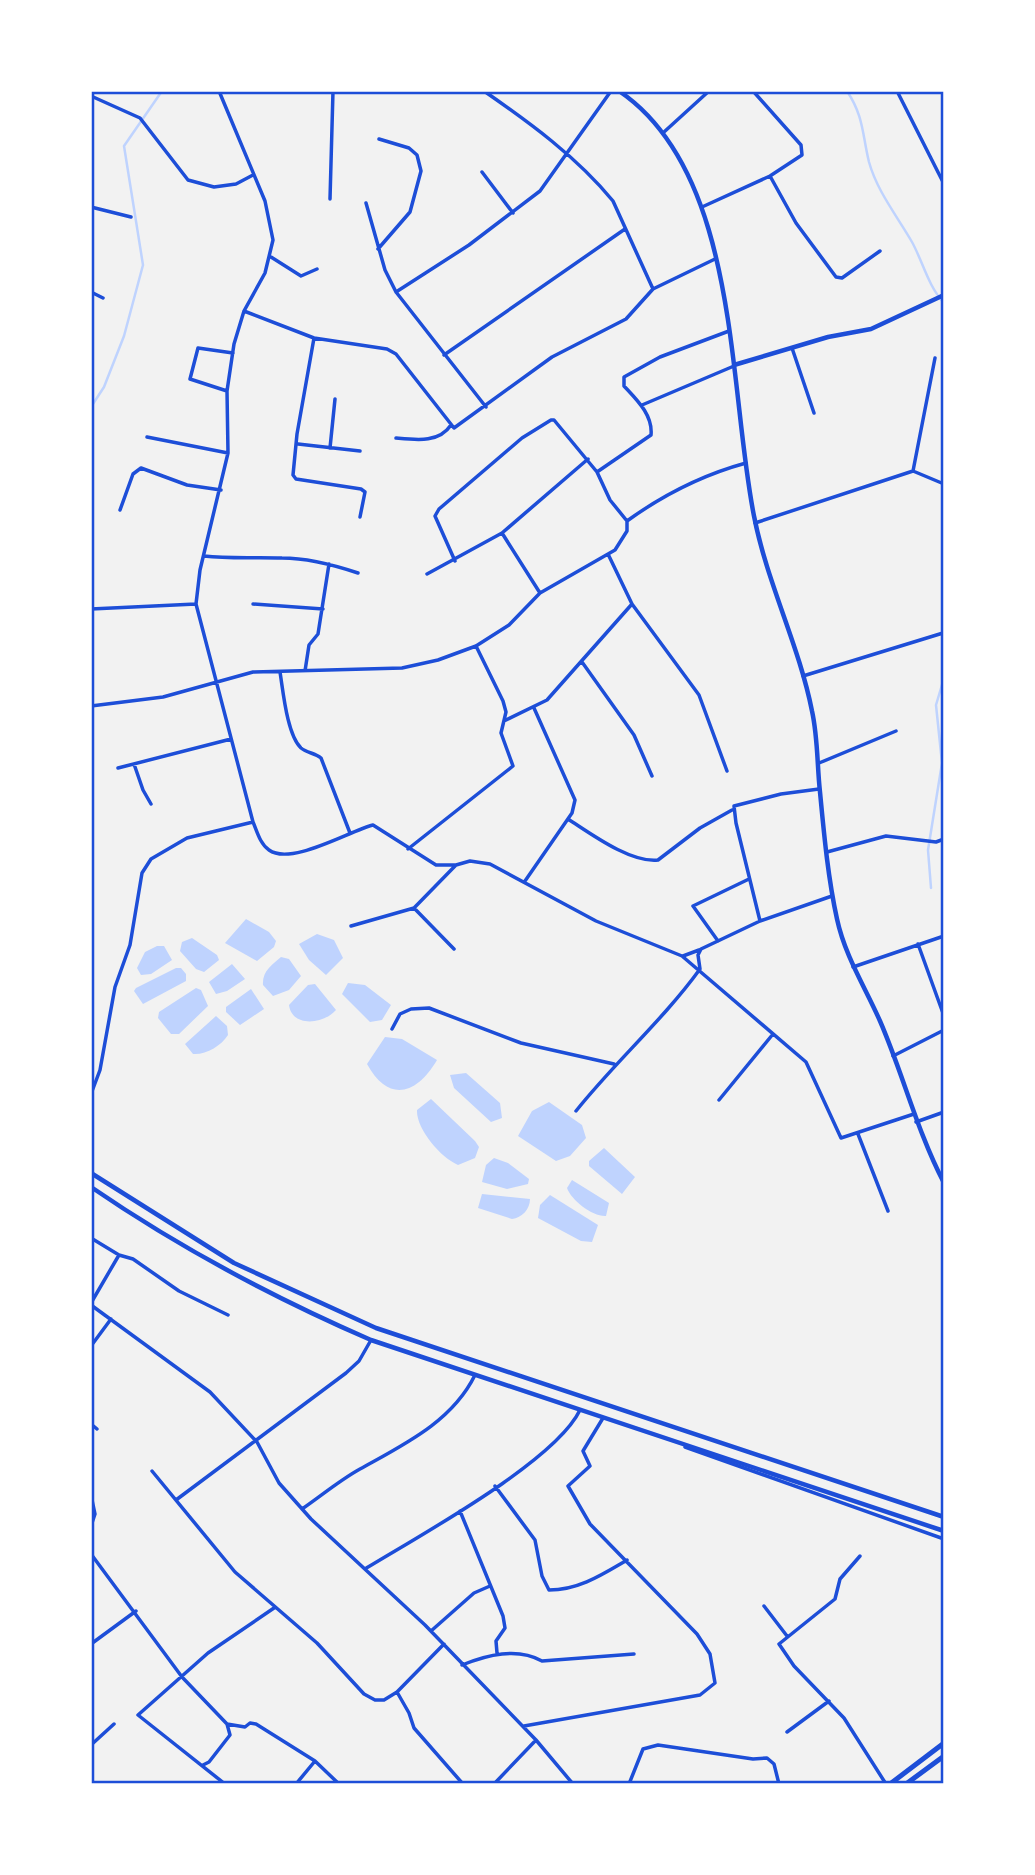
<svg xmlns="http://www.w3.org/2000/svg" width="1035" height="1875" font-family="Arial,sans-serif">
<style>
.water{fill:#bfd3fe}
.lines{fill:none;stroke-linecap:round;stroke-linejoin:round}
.stream{stroke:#bfd3fe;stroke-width:2.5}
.minor{stroke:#1d4ed8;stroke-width:3.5}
.tertiary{stroke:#1d4ed8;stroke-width:4.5}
.secondary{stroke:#1d4ed8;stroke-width:4.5}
.primary{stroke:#1d4ed8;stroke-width:5}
.neatline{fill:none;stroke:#1d4ed8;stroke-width:2.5}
</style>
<rect width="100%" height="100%" fill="#f2f2f2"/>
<!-- water -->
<path class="water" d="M 246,919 L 269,932 L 276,941 L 274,947 L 257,961 L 225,943 Z
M 317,934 L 334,940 L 343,958 L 326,975 L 309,960 L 299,944 Z
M 192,938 L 217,955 L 219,960 L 204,972 L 196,969 L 180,951 L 182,942 Z
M 157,946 L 164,946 L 172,960 L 151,974 L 141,975 L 137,968 L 145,952 Z
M 281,957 L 289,959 L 301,976 L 289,990 L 273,996 L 263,985 C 262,971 272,965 281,957 Z
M 232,964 L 245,979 L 227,991 L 216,994 L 209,982 Z
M 176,968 L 181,968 L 186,974 L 186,981 L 143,1004 L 134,991 L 136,988 Z
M 348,983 L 365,985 L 391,1005 L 382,1020 L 370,1022 L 342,994 Z
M 315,984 L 336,1010 C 324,1024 292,1028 289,1005 L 308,985 Z
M 196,988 L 201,990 L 208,1006 L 179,1034 L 171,1034 L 158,1018 L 159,1012 Z
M 251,989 L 264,1009 L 240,1025 L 226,1012 L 226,1007 Z
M 216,1016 L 227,1026 L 228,1035 C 221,1046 206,1055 193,1054 L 185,1044 Z
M 385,1037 L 402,1039 L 437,1060 C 417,1094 389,1104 367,1064 Z
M 466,1073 L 500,1103 L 502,1118 L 491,1122 L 454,1088 L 450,1075 Z
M 431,1099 L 475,1141 L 479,1147 L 475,1158 L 458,1165 C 441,1158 416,1129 417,1110 Z
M 549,1102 L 582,1125 L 586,1138 L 570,1156 L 556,1161 L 518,1136 L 532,1111 Z
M 604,1148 L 635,1177 L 622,1194 L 589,1166 L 589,1161 Z
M 494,1158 L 508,1163 L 529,1179 L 528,1184 L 507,1189 L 482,1182 L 486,1165 Z
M 572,1180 L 609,1203 L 606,1216 C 593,1217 571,1200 567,1188 Z
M 482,1194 L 530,1199 C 530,1209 522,1218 512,1219 L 478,1208 Z
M 550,1195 L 598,1225 L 592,1242 L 581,1241 L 538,1218 L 540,1205 Z"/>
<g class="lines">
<!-- stream -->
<path class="stream" d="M 847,91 C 864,117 862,133 869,162 C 877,191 897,216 912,242 C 923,262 928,286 944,303
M 91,407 L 104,387 L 124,336 L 143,265 L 124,146 L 162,91
M 931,888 L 928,850 L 942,763 L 936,705 L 944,678"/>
<!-- minor -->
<path class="minor" d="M 219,91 L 265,201 L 273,240 L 265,273 L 244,311 L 234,344 L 227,391 L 228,453 L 200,570 L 196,604 L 253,822 C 257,831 260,844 269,850 C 291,866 349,831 373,825 L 436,865 L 456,865 L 470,861 L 490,864 L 596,921 L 682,956 L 806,1062 L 841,1138 L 914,1114
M 484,91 C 530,123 577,157 613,201 L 653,289 L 715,259
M 897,91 L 944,184
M 91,96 L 140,118 L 188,180 L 214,187 L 236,184 L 253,175
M 664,132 L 709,91
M 482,172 L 513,213
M 770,176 L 796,223 L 836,277 L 842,278 L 880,251
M 330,199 L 333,91
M 366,203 L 385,270 L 396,292 L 486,407
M 91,207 L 131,217
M 702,207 L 770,176 L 802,155 L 801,145 L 753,91
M 378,249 L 410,212 L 421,171 L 417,155 L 409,148 L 379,139
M 271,257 L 301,276 L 317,269
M 91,292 L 103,298
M 396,292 L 469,245 L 540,191 L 611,91
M 244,311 L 314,338 L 387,349 L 396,354 L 454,428 L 552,357 L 626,319 L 653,289
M 314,338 L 297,434 L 293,475 L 296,479 L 361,489 L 365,492 L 360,517
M 792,348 L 814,413
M 444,355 L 625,229
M 227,391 L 190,379 L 198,348 L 233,353
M 642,405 L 734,366
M 147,437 L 228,453
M 396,438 C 417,440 439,443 451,425
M 298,444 L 360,451
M 330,448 L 335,399
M 913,471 L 935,358
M 597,472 L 651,435 C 653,415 637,400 624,386 L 624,377 L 660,357 L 729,331
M 120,510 L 133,474 L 141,468 L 187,485 L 221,490
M 627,521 C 663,495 702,475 746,463
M 755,523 L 913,471 L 944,484
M 502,533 L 540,593
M 204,556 C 230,559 255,557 282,558 C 308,558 334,565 358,573
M 427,574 L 502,533 L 588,459
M 253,604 L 323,609
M 632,604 L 699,695 L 727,771
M 91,609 L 196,604
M 582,662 L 634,735 L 652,776
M 305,671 L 309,645 L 318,634 L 329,564
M 280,672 C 283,690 287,735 301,748 C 307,753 315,753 321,758 L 350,833
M 803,676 L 943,633
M 91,706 L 163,697 L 253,672 L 402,668 L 438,660 L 476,646 L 509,625 L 540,593 L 615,550 L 627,531 L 627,521 L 610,500 L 597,472 L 554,420 L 551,420 L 522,438 L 439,509 L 435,516 L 455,561
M 504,721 L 547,700 L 632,604 L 608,554
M 819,763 L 896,731
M 134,764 L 143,790 L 151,804
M 118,768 L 231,739
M 568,819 C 590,833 630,863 658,860 L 700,828 L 732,810
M 408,849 L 513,766 L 501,733 L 506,712 L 503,701 L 476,646
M 827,852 L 886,836 L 936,842 L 944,839
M 525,881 L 572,813 L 575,800 L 534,708
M 414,908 L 454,949
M 760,921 L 736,823 L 734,806 L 781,794 L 819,789
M 351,926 L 414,908 L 456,865
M 718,941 L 693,906 L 749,879
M 918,944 L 944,1016
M 683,956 L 699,950
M 853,967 L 944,936
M 392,1029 L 400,1014 L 411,1009 L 429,1008 L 521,1043 L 614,1064
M 893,1056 L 944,1030
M 91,1094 L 100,1070 L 115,987 L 130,945 L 142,873 L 151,859 L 187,838 L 253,822
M 719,1100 L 773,1034
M 576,1111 C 615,1062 663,1020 700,969 L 698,955 L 701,949 L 760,921 L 832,896
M 916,1122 L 944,1112
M 858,1134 L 888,1211
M 91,1238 L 119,1255 L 133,1259 L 179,1291 L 228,1315
M 91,1303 L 119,1255
M 91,1305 L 210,1392 L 257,1442 L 279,1483 L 311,1519 L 425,1625 L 536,1740 L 573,1784
M 91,1346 L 111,1319
M 91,1424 L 97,1429
M 685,1447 L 944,1539
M 152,1471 L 235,1572 L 317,1643 L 364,1694 L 375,1700 L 384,1700 L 397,1692 L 444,1644
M 495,1486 L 535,1540 L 542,1576 L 549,1590 C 579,1590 603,1574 627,1560
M 91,1495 L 95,1514 L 91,1526
M 176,1500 L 346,1373 L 359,1361 L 371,1340
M 302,1509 C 321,1496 340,1480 360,1469 C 403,1445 452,1422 475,1375
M 460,1511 L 503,1616 L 505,1628 L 496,1641 L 497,1653
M 91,1554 L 182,1677 L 227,1724 L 230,1735 L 209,1762 L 203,1765
M 860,1556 L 840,1579 L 835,1599 L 779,1644 L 794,1666 L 844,1718 L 886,1784
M 365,1569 C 417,1537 555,1462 580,1410
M 764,1606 L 787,1636
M 431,1631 L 474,1593 L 490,1586
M 91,1644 L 136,1611
M 462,1665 C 487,1655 517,1647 542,1661 L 634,1654
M 397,1692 L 409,1713 L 414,1728 L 463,1784
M 227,1724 L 245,1727 L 250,1723 L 256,1724 L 315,1761 L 339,1784
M 524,1726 L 700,1695 L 715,1683 L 710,1654 L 697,1634 L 590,1524 L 568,1486 L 590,1466 L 583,1451 L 603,1418
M 787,1732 L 829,1701
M 91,1745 L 114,1724
M 225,1784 L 138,1715 L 208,1653 L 274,1608
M 296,1784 L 315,1761
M 494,1784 L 536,1740
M 629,1784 L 643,1749 L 658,1745 L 753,1759 L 767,1758 L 774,1764 L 779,1784"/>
<!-- tertiary -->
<path class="tertiary" d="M 619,91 C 740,173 728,387 754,516 C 767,583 799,645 812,711 C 818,738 817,765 820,792 C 824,834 828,878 837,919 C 845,956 865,987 880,1021 C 903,1074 917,1131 944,1183
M 734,365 L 828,337 L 871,329 L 944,295"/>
<!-- secondary -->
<path class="secondary" d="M 91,1173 L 234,1263 L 376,1328 L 944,1517
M 91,1187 C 180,1248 272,1297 371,1340 L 944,1531"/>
<!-- primary -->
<path class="primary" d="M 890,1784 L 944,1743
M 906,1784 L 944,1756"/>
</g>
<!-- border -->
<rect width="1035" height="1875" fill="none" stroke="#ffffff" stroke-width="186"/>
<rect x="93" y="93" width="849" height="1689" class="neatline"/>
</svg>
